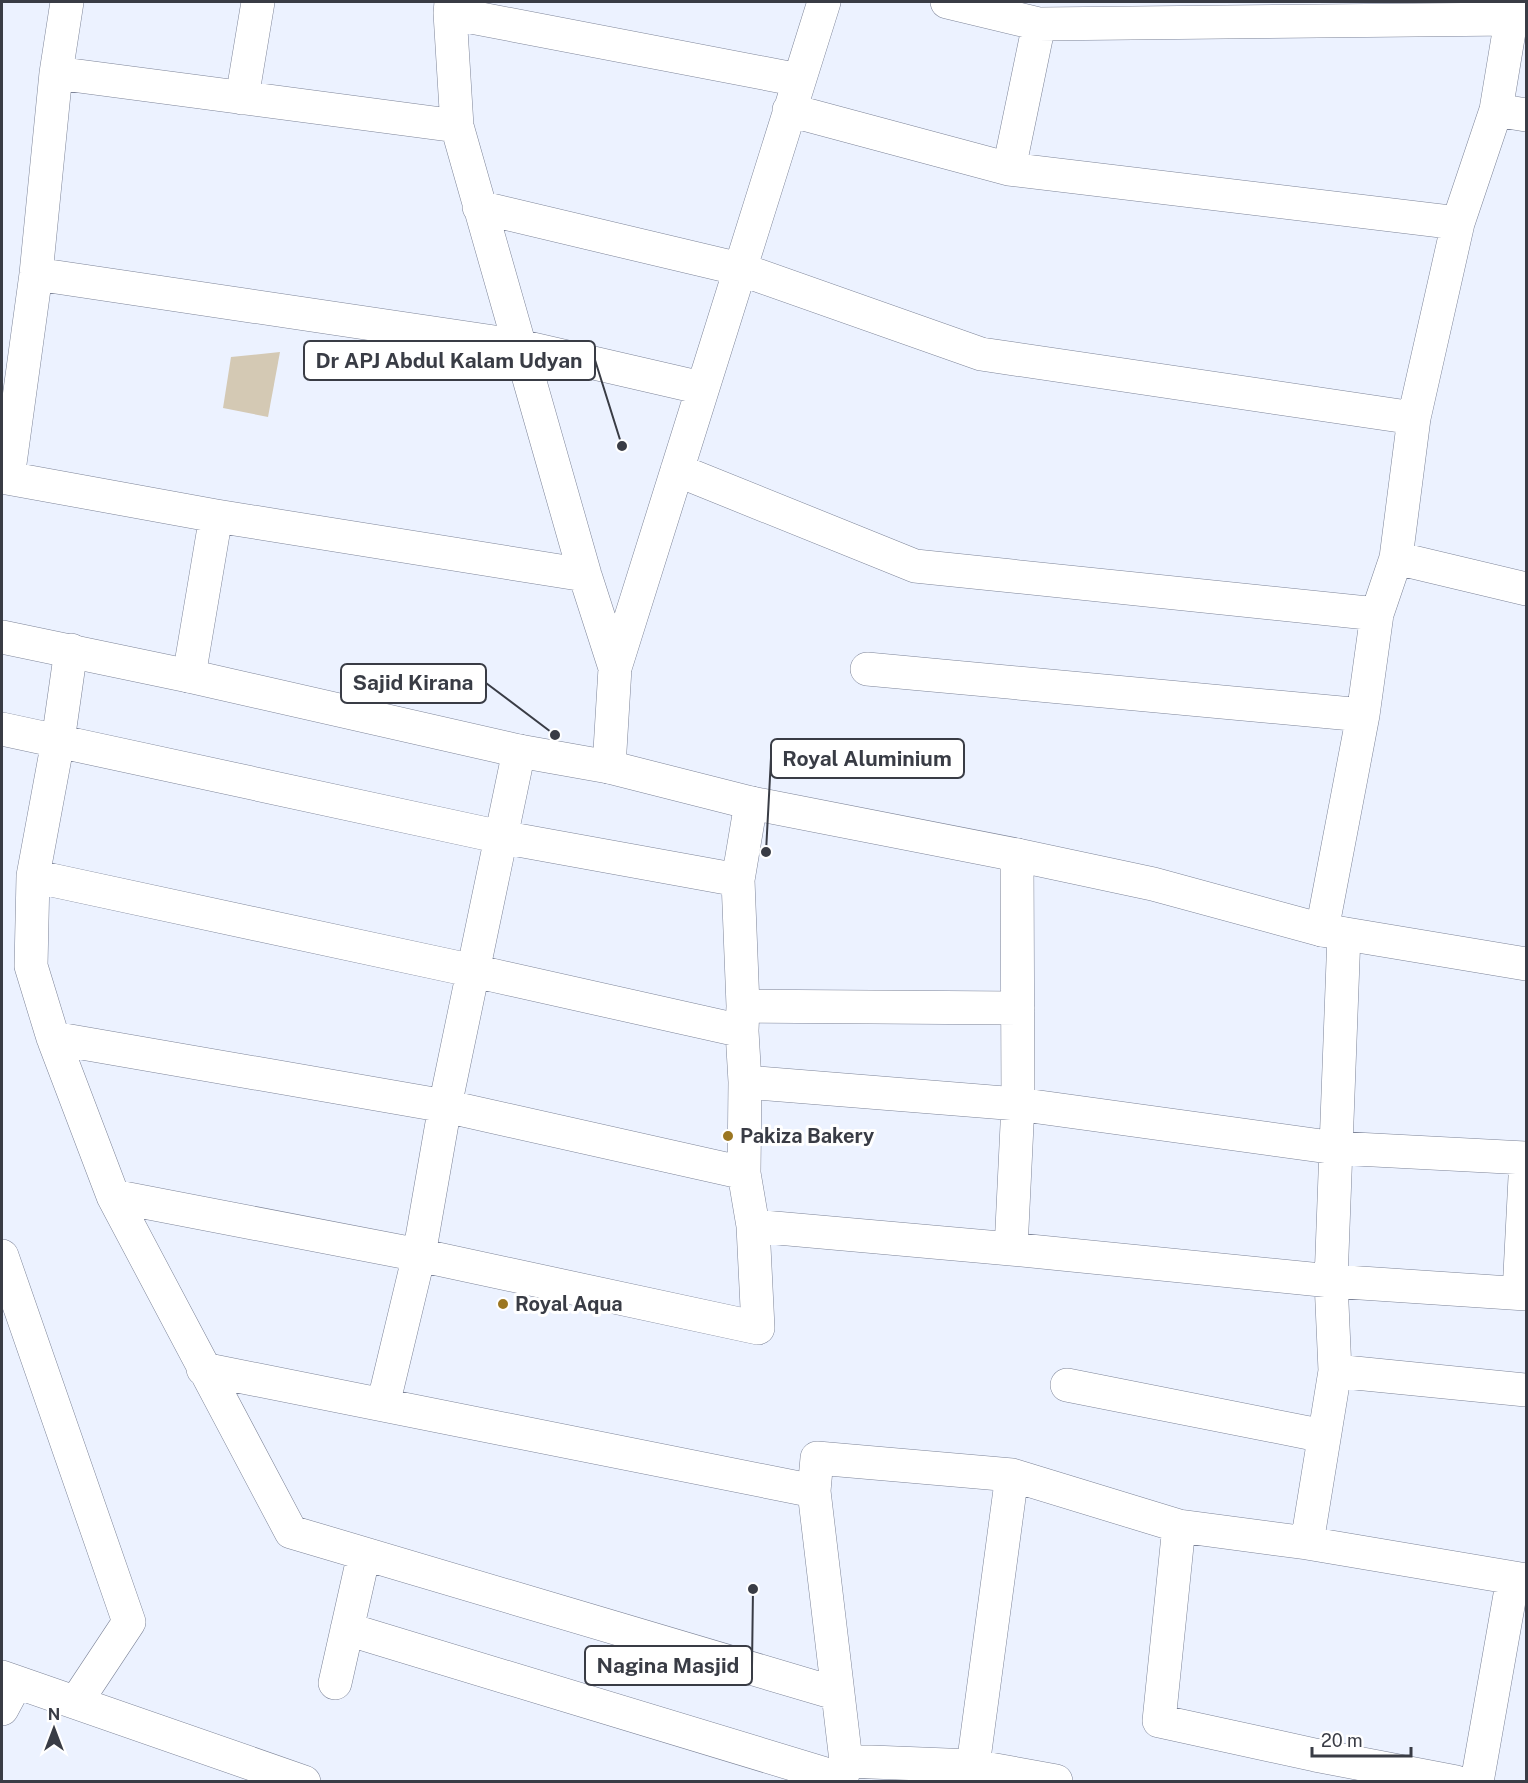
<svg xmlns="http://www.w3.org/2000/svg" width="1528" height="1783" font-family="'Public Sans',sans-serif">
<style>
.building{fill:#d4c9b4}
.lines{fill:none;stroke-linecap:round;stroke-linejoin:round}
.minor-casing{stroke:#7d8498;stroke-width:34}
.secondary-casing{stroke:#7d8498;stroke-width:34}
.minor{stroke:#fff;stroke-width:33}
.secondary{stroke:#fff;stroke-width:33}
.poi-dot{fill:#9b7621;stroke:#fff;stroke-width:2}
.labels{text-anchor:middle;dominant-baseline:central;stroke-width:6;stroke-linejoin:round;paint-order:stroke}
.poi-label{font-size:20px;font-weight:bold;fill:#393c45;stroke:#fff;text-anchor:start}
.leader{fill:none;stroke:#393c45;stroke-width:2}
.callout-dot{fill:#393c45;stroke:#fff;stroke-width:2}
.callout{fill:#fff;stroke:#393c45;stroke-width:2}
.callout-label{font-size:21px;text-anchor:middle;font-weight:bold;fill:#393c45}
</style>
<rect width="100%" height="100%" fill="#ecf2ff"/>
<!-- building -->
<path class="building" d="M 280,352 L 268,417 L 223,408 L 231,357 Z"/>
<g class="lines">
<!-- minor casing -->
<g class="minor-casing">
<path id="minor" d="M 451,2 L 450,13 L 457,126 L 585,575 L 615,668
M 947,2 L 1039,24 L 1512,19
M 450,13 L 799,80
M 56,73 L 457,126
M 242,98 L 258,2
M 789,110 L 1009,169 L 1458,223
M 1496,110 L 1526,115
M 1009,169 L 1039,24
M 479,207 L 740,269 L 981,354 L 1414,418
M 36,274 L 520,346 L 702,388
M 677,470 L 915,566 L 1377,614
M 2,477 L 216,516 L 585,575
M 8,478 L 36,274 L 56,73 L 67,2
M 1396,558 L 1526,589
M 71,650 L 58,741 L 33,876 L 31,966 L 53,1038 L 113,1196 L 291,1532 L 838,1694
M 867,669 L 1363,715
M 189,676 L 216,516
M 2,729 L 501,837 L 738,880
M 609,767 L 615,668 L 824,2
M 33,876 L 474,971 L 742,1031
M 1322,930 L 1363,715 L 1377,614 L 1396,558 L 1414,418 L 1458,223 L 1496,110 L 1514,2
M 743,1006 L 1018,1008
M 53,1038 L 445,1106 L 744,1173
M 745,1082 L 1018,1104 L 1336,1148 L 1526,1158
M 113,1196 L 419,1255 L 758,1328 L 753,1226 L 744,1173 L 745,1082 L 742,1031 L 743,1006 L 738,880 L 751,803
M 753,1226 L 1011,1249 L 1331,1281 L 1526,1294
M 1011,1249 L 1018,1104 L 1017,855
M 2,1256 L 129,1622 L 76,1702
M 1519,1293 L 1526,1158
M 203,1369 L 814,1491 L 817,1458 L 1012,1475 L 1179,1526 L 1307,1543 L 1526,1580
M 1335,1371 L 1526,1390
M 1067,1385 L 1324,1436
M 383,1405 L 419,1255 L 445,1106 L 519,751
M 814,1491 L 846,1761 L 841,1782
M 1179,1526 L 1159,1721 L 1315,1755 L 1456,1782
M 1307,1543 L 1335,1371 L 1331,1281 L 1344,934
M 347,1629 L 842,1779
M 2,1677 L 304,1782
M 335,1683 L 364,1554
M 2,1709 L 16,1683
M 846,1761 L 973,1766 L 1056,1781
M 973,1766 L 1012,1475
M 1477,1782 L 1513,1578"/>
</g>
<!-- secondary casing -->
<g class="secondary-casing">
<path id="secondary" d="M 2,637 L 189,676 L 519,751 L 609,767 L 751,803 L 1017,855 L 1153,884 L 1322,930 L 1526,964"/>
</g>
<!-- minor -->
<use href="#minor" class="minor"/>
<!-- secondary -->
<use href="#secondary" class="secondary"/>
</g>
<!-- markers -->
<g class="poi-dot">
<circle cx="728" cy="1136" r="6"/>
<circle cx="503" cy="1304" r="6"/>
</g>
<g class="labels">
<!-- poi labels -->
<g class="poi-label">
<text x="740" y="1136">Pakiza Bakery</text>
<text x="515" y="1304">Royal Aqua</text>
</g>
</g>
<!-- callouts -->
<path class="leader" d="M622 446L595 360M555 735L486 683M766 852L771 758M753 1589L752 1666"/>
<g class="callout-dot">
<circle cx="622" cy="446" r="6"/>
<circle cx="555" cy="735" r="6"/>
<circle cx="766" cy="852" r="6"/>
<circle cx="753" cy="1589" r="6"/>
</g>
<g class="callout">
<rect x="304" y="341" width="291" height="39" rx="6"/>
<rect x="341" y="664" width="145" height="39" rx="6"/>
<rect x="771" y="739" width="193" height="39" rx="6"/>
<rect x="585" y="1646" width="167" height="39" rx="6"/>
</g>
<g class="callout-label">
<text x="449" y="368">Dr APJ Abdul Kalam Udyan</text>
<text x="413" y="690">Sajid Kirana</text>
<text x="867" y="766">Royal Aluminium</text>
<text x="668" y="1673">Nagina Masjid</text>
</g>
<!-- border -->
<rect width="1528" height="1783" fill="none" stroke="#393c45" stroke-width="6"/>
<!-- north arrow -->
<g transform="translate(54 1729)" stroke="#ffffff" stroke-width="4.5" paint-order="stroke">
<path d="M0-4.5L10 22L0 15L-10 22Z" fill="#393c45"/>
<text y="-9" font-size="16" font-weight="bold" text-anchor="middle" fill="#393c45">N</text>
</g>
<!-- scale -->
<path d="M1312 1747v9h99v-9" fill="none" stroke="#393c45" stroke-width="3"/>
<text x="1321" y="1747" font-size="18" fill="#393c45" stroke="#ffffff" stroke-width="4.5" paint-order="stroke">20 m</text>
</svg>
